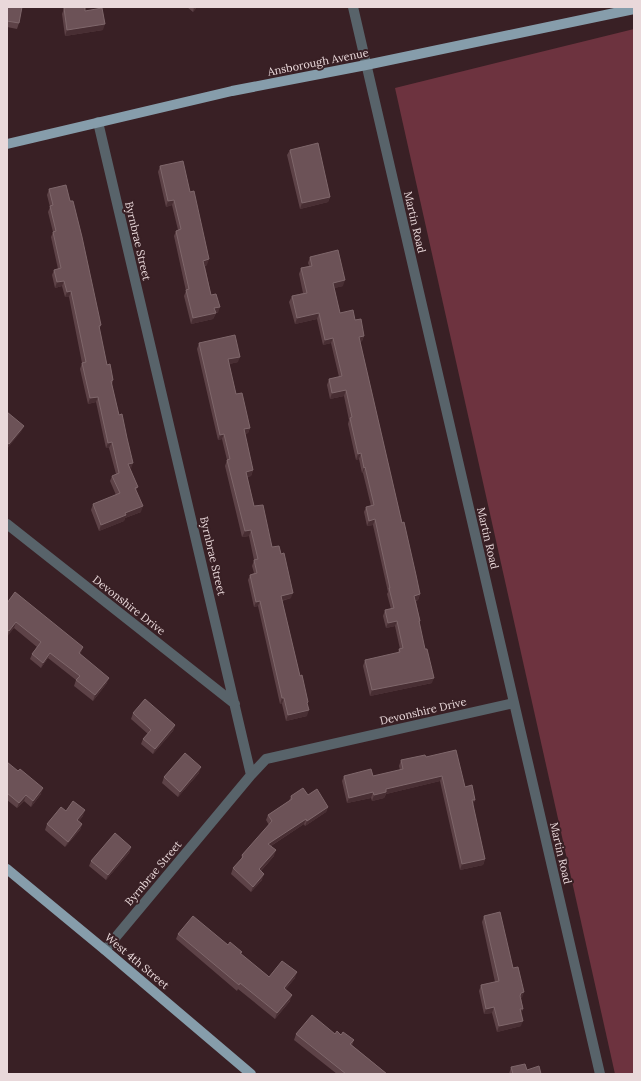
<svg xmlns="http://www.w3.org/2000/svg" width="641" height="1081" font-family="Lora,serif">
<style>
.green{fill:#6d333f}
.lines{fill:none;stroke-linecap:round;stroke-linejoin:round}
.minor{stroke:#58636a;stroke-width:10}
.major{stroke:#869dab;stroke-width:10}
.wall{fill:#5d4247}
.shaded-wall{fill:#482e33}
.building{fill:#6c5257;stroke:#7f676b}
.labels{text-anchor:middle;dominant-baseline:central;stroke-width:4;stroke-linejoin:round;paint-order:stroke}
.street-label{font-size:11px;fill:#e9d8da;stroke:#392025}
</style>
<rect width="100%" height="100%" fill="#392025"/>
<!-- green -->
<path class="green" d="M 634,29 L 634,1074 L 615,1074 L 395,88 Z"/>
<g class="lines">
<!-- minor -->
<path class="minor" d="M 353,7 L 600,1074
M 98,122 L 251,775 L 105,950
M 7,524 L 235,704
M 251,775 L 266,759 L 514,703"/>
<!-- major -->
<path class="major" d="M 7,144 L 232,91 L 366,65 L 634,9
M 7,869 L 105,950 L 251,1074"/>
</g>
<!-- wall -->
<path class="wall" d="M 7,7 L 19,23 L 17,29 L 7,27 Z
M 187,7 L 197,7 L 193,12 Z
M 64,8 L 85,11 L 103,30 L 65,36 L 62,14 Z
M 290,150 L 330,197 L 328,202 L 300,209 L 287,155 Z
M 160,166 L 207,265 L 205,266 L 211,295 L 218,313 L 216,313 L 213,319 L 191,324 L 184,296 L 186,291 L 174,236 L 176,231 L 178,230 L 172,205 L 166,207 L 158,172 Z
M 49,189 L 101,325 L 99,330 L 107,365 L 113,380 L 112,385 L 130,469 L 138,487 L 136,490 L 141,512 L 125,518 L 124,521 L 99,531 L 91,510 L 93,504 L 116,495 L 110,481 L 112,476 L 116,474 L 109,448 L 106,448 L 96,402 L 88,404 L 80,369 L 82,363 L 69,297 L 65,297 L 62,286 L 55,288 L 52,275 L 54,270 L 58,269 L 51,237 L 53,232 L 48,212 L 50,207 L 47,195 Z
M 310,257 L 343,286 L 334,288 L 340,313 L 355,320 L 364,336 L 362,341 L 360,342 L 402,523 L 420,594 L 418,600 L 416,601 L 420,621 L 419,624 L 432,683 L 370,696 L 363,666 L 365,660 L 398,653 L 399,649 L 400,649 L 395,626 L 386,628 L 383,616 L 385,610 L 391,609 L 387,594 L 388,592 L 373,525 L 367,526 L 364,512 L 366,507 L 371,506 L 363,473 L 362,473 L 359,459 L 356,460 L 348,424 L 349,420 L 344,396 L 330,399 L 327,385 L 329,379 L 339,377 L 331,343 L 323,345 L 317,319 L 295,324 L 289,302 L 292,296 L 303,293 L 299,274 L 301,268 L 309,266 L 308,263 Z
M 199,343 L 238,362 L 229,364 L 236,394 L 250,428 L 248,433 L 245,434 L 253,470 L 251,476 L 247,477 L 254,506 L 272,547 L 291,598 L 282,601 L 300,676 L 307,705 L 307,716 L 286,721 L 282,704 L 280,704 L 258,606 L 254,607 L 248,580 L 250,575 L 254,573 L 252,566 L 254,560 L 249,536 L 242,537 L 225,466 L 227,460 L 222,439 L 218,440 L 197,349 Z
M 7,603 L 81,653 L 80,654 L 107,683 L 93,701 L 74,686 L 76,680 L 48,658 L 41,668 L 30,659 L 32,654 L 37,647 L 14,628 L 7,636 Z
M 133,713 L 175,725 L 173,731 L 153,754 L 141,744 L 143,739 L 148,734 L 131,719 Z
M 426,757 L 465,787 L 475,800 L 473,805 L 485,859 L 483,865 L 460,870 L 440,781 L 386,794 L 384,798 L 372,801 L 371,798 L 347,803 L 342,781 L 344,776 L 373,776 L 400,770 L 399,766 L 401,760 Z
M 7,762 L 41,794 L 31,807 L 24,801 L 17,808 L 7,800 Z
M 199,773 L 178,797 L 162,783 L 164,777 Z
M 308,795 L 328,807 L 326,812 L 305,826 L 304,824 L 271,846 L 274,856 L 261,871 L 262,880 L 251,892 L 231,874 L 233,868 L 241,860 L 242,855 L 269,825 L 266,820 L 268,815 L 289,801 L 291,796 Z
M 83,816 L 79,821 L 82,824 L 80,830 L 65,847 L 45,830 L 47,824 Z
M 131,847 L 129,853 L 106,880 L 89,866 L 91,861 Z
M 484,916 L 513,968 L 522,998 L 521,998 L 523,1009 L 521,1014 L 521,1026 L 497,1032 L 492,1013 L 484,1014 L 479,991 L 481,985 L 495,982 L 482,922 Z
M 178,934 L 228,945 L 242,952 L 241,954 L 269,977 L 295,978 L 285,990 L 290,1001 L 275,1019 L 238,989 L 237,991 L 176,939 Z
M 296,1034 L 335,1034 L 341,1035 L 354,1040 L 352,1045 L 387,1074 L 337,1074 L 294,1040 Z
M 511,1067 L 527,1070 L 541,1074 L 509,1074 Z"/>
<!-- shaded-wall -->
<path class="shaded-wall" d="M 194,7 L 197,7 L 193,12 Z
M 105,24 L 103,30 L 65,36 L 67,30 Z
M 330,197 L 328,202 L 300,209 L 302,203 Z
M 174,200 L 172,205 L 166,207 L 168,201 Z
M 209,259 L 207,265 L 201,267 L 203,261 Z
M 345,280 L 343,286 L 331,289 L 333,283 Z
M 64,281 L 62,286 L 55,288 L 57,282 Z
M 71,291 L 69,297 L 65,297 L 67,292 Z
M 220,307 L 218,313 L 216,313 L 213,319 L 191,324 L 193,318 L 214,308 Z
M 319,313 L 317,319 L 295,324 L 297,318 Z
M 364,336 L 362,341 L 357,342 L 359,337 Z
M 333,338 L 331,343 L 323,345 L 325,340 Z
M 240,357 L 238,362 L 226,365 L 228,359 Z
M 346,390 L 344,396 L 330,399 L 332,393 Z
M 98,397 L 96,402 L 88,404 L 90,398 Z
M 24,426 L 21,432 L 7,449 L 9,444 Z
M 250,428 L 248,433 L 242,435 L 244,429 Z
M 224,434 L 222,439 L 218,440 L 220,435 Z
M 112,442 L 109,448 L 106,448 L 108,443 Z
M 361,453 L 359,459 L 356,460 L 358,454 Z
M 133,463 L 131,469 L 128,464 Z
M 365,467 L 363,473 L 362,473 L 364,468 Z
M 253,470 L 251,476 L 244,477 L 246,472 Z
M 143,506 L 141,512 L 125,518 L 124,521 L 99,531 L 101,525 L 125,513 Z
M 375,519 L 373,525 L 367,526 L 369,521 Z
M 251,530 L 249,536 L 242,537 L 245,531 Z
M 293,593 L 291,598 L 279,601 L 281,596 Z
M 420,594 L 418,600 L 412,601 L 414,596 Z
M 260,601 L 258,606 L 254,607 L 256,602 Z
M 397,621 L 395,626 L 386,628 L 388,623 Z
M 16,622 L 14,628 L 7,637 L 9,631 Z
M 83,647 L 81,653 L 76,659 L 79,653 Z
M 50,653 L 48,658 L 41,668 L 43,663 Z
M 109,678 L 107,683 L 93,701 L 95,695 Z
M 434,678 L 432,683 L 370,696 L 372,690 Z
M 282,698 L 284,698 L 282,704 L 280,704 Z
M 309,710 L 307,716 L 286,721 L 288,715 Z
M 175,725 L 173,731 L 153,754 L 155,749 Z
M 201,767 L 199,773 L 178,797 L 180,792 Z
M 442,776 L 440,781 L 386,794 L 384,798 L 372,801 L 374,795 L 386,789 Z
M 43,788 L 41,794 L 31,807 L 33,801 Z
M 373,792 L 371,798 L 347,803 L 349,798 Z
M 26,795 L 24,801 L 17,808 L 19,803 Z
M 472,800 L 475,800 L 473,805 L 470,806 Z
M 328,807 L 326,812 L 305,826 L 307,821 Z
M 85,810 L 83,816 L 75,826 L 77,820 Z
M 306,819 L 304,824 L 266,849 L 268,844 Z
M 82,824 L 80,830 L 65,847 L 68,842 Z
M 131,847 L 129,853 L 106,880 L 108,875 Z
M 276,850 L 274,856 L 257,875 L 259,869 Z
M 485,859 L 483,865 L 460,870 L 462,864 Z
M 264,874 L 262,880 L 251,892 L 253,887 Z
M 297,972 L 295,978 L 282,994 L 284,988 Z
M 524,992 L 522,998 L 519,999 L 521,993 Z
M 292,995 L 290,1001 L 275,1019 L 277,1013 Z
M 494,1007 L 492,1013 L 484,1014 L 486,1009 Z
M 520,1009 L 523,1009 L 521,1014 Z
M 523,1021 L 521,1026 L 497,1032 L 499,1026 Z"/>
<!-- building -->
<path class="building" d="M 7,7 L 22,7 L 19,23 L 7,21 Z
M 70,7 L 85,7 L 85,11 L 102,8 L 105,24 L 67,30 L 64,8 Z
M 318,143 L 330,197 L 302,203 L 290,150 Z
M 183,161 L 190,192 L 194,191 L 209,259 L 203,261 L 211,295 L 216,294 L 220,307 L 214,308 L 216,313 L 193,318 L 186,290 L 189,289 L 176,231 L 181,229 L 174,200 L 168,201 L 160,166 Z
M 66,185 L 70,201 L 73,201 L 82,237 L 101,325 L 99,326 L 107,365 L 110,364 L 113,380 L 111,381 L 119,415 L 122,414 L 127,438 L 133,463 L 128,464 L 138,487 L 135,488 L 143,506 L 125,513 L 126,515 L 101,525 L 93,504 L 120,493 L 112,476 L 119,473 L 112,442 L 108,443 L 98,397 L 90,398 L 82,363 L 86,362 L 71,291 L 67,292 L 64,281 L 57,282 L 54,270 L 61,268 L 53,232 L 56,231 L 50,206 L 53,205 L 49,189 Z
M 338,250 L 345,280 L 333,283 L 340,313 L 353,310 L 355,320 L 361,319 L 364,336 L 359,337 L 402,523 L 404,522 L 416,575 L 420,594 L 414,596 L 420,621 L 419,621 L 425,649 L 427,649 L 434,678 L 372,690 L 365,660 L 400,652 L 399,649 L 403,648 L 397,621 L 388,623 L 385,610 L 394,608 L 389,588 L 390,588 L 375,519 L 369,521 L 366,507 L 374,505 L 365,467 L 364,468 L 361,453 L 358,454 L 350,418 L 352,417 L 346,390 L 332,393 L 329,379 L 342,376 L 333,338 L 325,340 L 319,313 L 297,318 L 292,296 L 307,293 L 301,268 L 312,266 L 310,257 Z
M 235,335 L 240,357 L 228,359 L 236,394 L 242,393 L 250,428 L 244,429 L 253,470 L 246,472 L 254,506 L 263,505 L 272,547 L 279,546 L 281,554 L 284,553 L 293,593 L 281,596 L 300,676 L 302,675 L 308,702 L 307,703 L 309,710 L 288,715 L 284,698 L 282,698 L 260,601 L 256,602 L 250,575 L 257,573 L 254,560 L 258,559 L 251,530 L 245,531 L 227,460 L 230,459 L 224,434 L 220,435 L 199,343 Z
M 7,412 L 24,426 L 9,444 L 7,443 Z
M 15,592 L 83,647 L 79,653 L 109,678 L 95,695 L 76,680 L 80,676 L 50,653 L 43,663 L 32,654 L 41,642 L 16,622 L 9,631 L 7,629 L 7,603 Z
M 145,699 L 175,725 L 155,749 L 143,739 L 151,730 L 133,713 Z
M 456,750 L 465,787 L 472,785 L 475,800 L 472,800 L 485,859 L 462,864 L 442,776 L 386,789 L 386,792 L 374,795 L 373,792 L 349,798 L 344,776 L 371,769 L 373,776 L 403,769 L 401,760 L 425,755 L 426,757 Z
M 185,753 L 201,767 L 180,792 L 164,777 Z
M 7,762 L 18,771 L 20,769 L 43,788 L 33,801 L 26,795 L 19,803 L 7,793 Z
M 303,788 L 308,795 L 317,789 L 328,807 L 307,821 L 306,819 L 268,844 L 276,850 L 259,869 L 264,874 L 253,887 L 233,868 L 243,857 L 242,855 L 272,821 L 268,815 L 292,799 L 291,796 Z
M 73,801 L 85,810 L 77,820 L 82,824 L 68,842 L 47,824 L 61,807 L 66,811 Z
M 115,833 L 131,847 L 108,875 L 91,861 Z
M 500,912 L 513,968 L 518,967 L 524,992 L 521,993 L 520,996 L 523,1009 L 520,1009 L 523,1021 L 499,1026 L 494,1007 L 486,1009 L 481,985 L 499,981 L 484,916 Z
M 193,916 L 228,945 L 230,942 L 242,952 L 240,953 L 268,976 L 269,977 L 282,961 L 297,972 L 284,988 L 292,995 L 277,1013 L 240,983 L 239,985 L 178,934 Z
M 312,1015 L 335,1034 L 337,1031 L 341,1035 L 343,1032 L 354,1040 L 350,1044 L 387,1074 L 346,1074 L 296,1034 Z
M 525,1064 L 527,1070 L 539,1066 L 541,1074 L 513,1074 L 511,1067 Z"/>
<g class="labels">
<!-- street labels -->
<g class="street-label">
<text transform="translate(318 62) rotate(-11)">Ansborough Avenue</text>
<text transform="translate(415 222) rotate(77)">Martin Road</text>
<text transform="translate(138 241) rotate(77)">Byrnbrae Street</text>
<text transform="translate(488 538) rotate(77)">Martin Road</text>
<text transform="translate(213 556) rotate(77)">Byrnbrae Street</text>
<text transform="translate(129 605) rotate(38)">Devonshire Drive</text>
<text transform="translate(423 711) rotate(-13)">Devonshire Drive</text>
<text transform="translate(561 853) rotate(77)">Martin Road</text>
<text transform="translate(153 873) rotate(-50)">Byrnbrae Street</text>
<text transform="translate(137 961) rotate(40)">West 4th Street</text>
</g>
</g>
<!-- border -->
<rect width="641" height="1081" fill="none" stroke="#e9d8da" stroke-width="16"/>
</svg>
